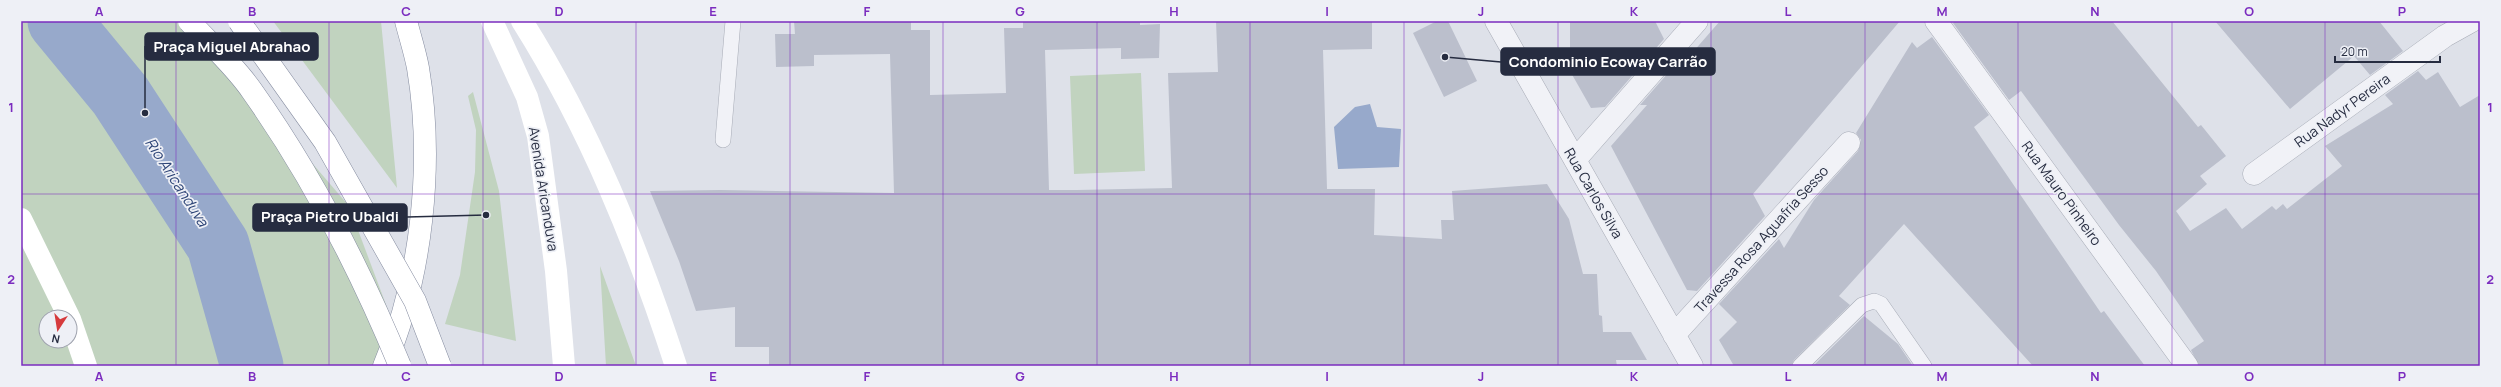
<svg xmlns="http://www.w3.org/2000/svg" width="2501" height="387" font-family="Manrope,sans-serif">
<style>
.green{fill:#c1d3bf;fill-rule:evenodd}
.water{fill:#97a9cb}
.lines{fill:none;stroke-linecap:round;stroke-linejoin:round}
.river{stroke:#97a9cb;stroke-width:63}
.building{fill:#bbbfcc}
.service-casing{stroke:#a7abb6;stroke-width:16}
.minor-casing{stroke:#a7abb6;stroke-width:23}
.trunk-casing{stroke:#858ca0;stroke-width:23}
.service{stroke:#f1f2f7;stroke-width:15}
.minor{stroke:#f1f2f7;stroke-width:22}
.secondary{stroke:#fff;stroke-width:22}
.trunk{stroke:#fff;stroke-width:22}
.trunk-bridge-casing{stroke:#858ca0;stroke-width:23;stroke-linecap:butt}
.trunk-bridge{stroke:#fff;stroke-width:22}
.grid{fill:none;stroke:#7b2cbf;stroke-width:1;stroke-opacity:0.55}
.labels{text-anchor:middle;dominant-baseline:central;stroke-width:3.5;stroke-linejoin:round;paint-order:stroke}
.street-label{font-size:14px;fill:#262c40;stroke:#eef0f6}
.water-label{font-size:15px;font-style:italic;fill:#2e4577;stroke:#eef0f6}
.leader{fill:none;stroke:#262c40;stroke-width:1.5}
.callout-dot{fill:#262c40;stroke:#eef0f6;stroke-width:1.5}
.callout{fill:#262c40;stroke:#262c40;stroke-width:1.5}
.callout-label{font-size:15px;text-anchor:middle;font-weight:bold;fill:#fff}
.neatline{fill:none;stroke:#7b2cbf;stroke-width:1.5}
.grid-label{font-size:13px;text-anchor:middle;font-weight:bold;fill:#7b2cbf}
</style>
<rect width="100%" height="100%" fill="#dee1e9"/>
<!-- green -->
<path class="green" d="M 21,21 L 190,21 L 349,206 L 409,366 L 21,366 ZM 46,317 L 70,317 L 70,341 L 46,341 Z
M 273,21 L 381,21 L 397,188 Z
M 1141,73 L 1145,171 L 1074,174 L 1070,76 Z
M 473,92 L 499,191 L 516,341 L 445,324 L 460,275 L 475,172 L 476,130 L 468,96 Z
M 600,266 L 636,366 L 606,366 Z"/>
<!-- water -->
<path class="water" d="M 1370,104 L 1377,127 L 1401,129 L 1399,167 L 1338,169 L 1334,127 L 1355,107 Z"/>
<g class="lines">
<!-- river -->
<path class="river" d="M 59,21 L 120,95 L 218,245 L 252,366"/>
</g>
<!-- building -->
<path class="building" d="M 794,21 L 911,21 L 911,30 L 930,30 L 930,95 L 1006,93 L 1004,28 L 1023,28 L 1023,21 L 1140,21 L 1140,25 L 1160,24 L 1159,58 L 1121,59 L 1121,48 L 1045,50 L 1049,190 L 1077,190 L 1172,188 L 1168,73 L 1218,72 L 1216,21 L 1372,21 L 1372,49 L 1323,50 L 1327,189 L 1375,189 L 1374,235 L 1442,239 L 1441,220 L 1454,220 L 1452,191 L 1547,184 L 1569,219 L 1583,274 L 1597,274 L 1599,315 L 1602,316 L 1603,332 L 1631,332 L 1647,360 L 1616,360 L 1617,366 L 769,366 L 769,347 L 735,347 L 735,307 L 696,311 L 679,261 L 650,191 L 720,190 L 894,193 L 890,54 L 814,55 L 814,66 L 776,67 L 775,34 L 795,34 Z
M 1437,21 L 1448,21 L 1477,81 L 1444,97 L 1413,33 Z
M 1570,21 L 1655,21 L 1664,39 L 1605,107 L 1591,108 L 1570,71 Z
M 1720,21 L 1900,21 L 1753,194 L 1765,216 L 1697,291 L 1687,290 L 1611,146 L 1647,105 L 1640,105 L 1676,64 L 1679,68 Z
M 1955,21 L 2112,21 L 2198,127 L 2201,125 L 2226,156 L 2200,176 L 2207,184 L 2176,211 L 2190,231 L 2226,208 L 2242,229 L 2272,206 L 2276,210 L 2283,204 L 2287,209 L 2342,166 L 2325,146 L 2393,104 L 2385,95 L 2418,71 L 2426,80 L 2438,72 L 2460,107 L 2480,95 L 2480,366 L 2199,366 L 2191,350 L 2204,341 L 2156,271 L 2119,225 L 2021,91 L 2009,100 L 1953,23 Z
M 2215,21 L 2379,21 L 2403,51 L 2370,75 L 2354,56 L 2290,109 Z
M 1932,37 L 1989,115 L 1974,127 L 2101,313 L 2104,311 L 2145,366 L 2033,366 L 1904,224 L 1839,296 L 1850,305 L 1794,360 L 1791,366 L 1734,366 L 1719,340 L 1737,322 L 1719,304 L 1779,239 L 1784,248 L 1814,200 L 1858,151 L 1861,140 L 1856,133 L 1912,42 L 1917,48 Z
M 1864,316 L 1898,344 L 1913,366 L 1813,366 Z"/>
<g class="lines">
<!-- service casing -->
<g class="service-casing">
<path id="service" d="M 723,140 L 733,21
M 1800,366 L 1862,305 L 1874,301 L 1881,304 L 1924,366"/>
</g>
<!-- minor casing -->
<g class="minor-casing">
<path id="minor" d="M 1496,21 L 1692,366
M 1936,21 L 2187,366
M 1575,160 L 1697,21
M 2254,174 L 2445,36 L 2472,21
M 1674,335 L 1849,143"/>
</g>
<!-- trunk casing -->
<g class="trunk-casing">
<path id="trunk" d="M 384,366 C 422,278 434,163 418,68 C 415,52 410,37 406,21"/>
</g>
<!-- service -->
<use href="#service" class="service"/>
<!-- minor -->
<use href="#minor" class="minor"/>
<!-- secondary -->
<path class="secondary" d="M 492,21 L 527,97 L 538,136 L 556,271 L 564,366
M 522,21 C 590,129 637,246 676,366
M 21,219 L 69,317
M 70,319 L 86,366"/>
<!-- trunk -->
<use href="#trunk" class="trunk"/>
<!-- trunk-bridge casing -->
<g class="trunk-bridge-casing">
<path id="trunk-bridge" d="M 189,21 C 210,44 235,66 252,91 C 313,177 360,269 400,366
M 239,21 L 325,142 L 415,301 L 440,366"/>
</g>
<!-- trunk-bridge -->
<use href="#trunk-bridge" class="trunk-bridge"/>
</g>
<!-- grid -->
<path class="grid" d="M 176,21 L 176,366M 329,21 L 329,366M 483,21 L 483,366M 636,21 L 636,366M 790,21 L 790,366M 943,21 L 943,366M 1097,21 L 1097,366M 1250,21 L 1250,366M 1404,21 L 1404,366M 1558,21 L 1558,366M 1711,21 L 1711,366M 1865,21 L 1865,366M 2018,21 L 2018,366M 2172,21 L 2172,366M 2325,21 L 2325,366M 21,194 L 2480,194"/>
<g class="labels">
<!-- street labels -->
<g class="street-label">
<text transform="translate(2342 110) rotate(-36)">Rua Nadyr Pereira</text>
<text transform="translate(544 189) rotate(81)">Avenida Aricanduva</text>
<text transform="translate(1594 193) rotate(60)">Rua Carlos Silva</text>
<text transform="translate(2062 193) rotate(54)">Rua Mauro Pinheiro</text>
<text transform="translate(1761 239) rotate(-48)">Travessa Rosa Aguafria Sesso</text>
</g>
<!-- water labels -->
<g class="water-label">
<text transform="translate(177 182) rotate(57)">Rio Aricanduva</text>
</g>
</g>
<!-- callouts -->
<path class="leader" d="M145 113L145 46M1445 57L1501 62M486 215L407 217"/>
<g class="callout-dot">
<circle cx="145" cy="113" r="4"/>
<circle cx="1445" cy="57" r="4"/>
<circle cx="486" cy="215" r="4"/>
</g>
<g class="callout">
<rect x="145" y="33" width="173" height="27" rx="4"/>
<rect x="1501" y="48" width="214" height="27" rx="4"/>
<rect x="253" y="204" width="154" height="27" rx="4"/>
</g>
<g class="callout-label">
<text x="232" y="52">Praça Miguel Abrahao</text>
<text x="1608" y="67">Condominio Ecoway Carrão</text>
<text x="330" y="222">Praça Pietro Ubaldi</text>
</g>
<!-- border -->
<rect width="2501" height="387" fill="none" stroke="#eef0f6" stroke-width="44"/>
<!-- north arrow -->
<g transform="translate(58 329) rotate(192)"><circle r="19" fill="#eef0f6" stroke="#9ea2ad"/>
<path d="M0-3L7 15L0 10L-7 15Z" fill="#d63b3d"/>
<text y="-6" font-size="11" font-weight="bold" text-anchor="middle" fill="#262c40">N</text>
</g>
<!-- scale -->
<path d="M2335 56v6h105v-6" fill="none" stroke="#262c40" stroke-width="2"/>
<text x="2341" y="56" font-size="12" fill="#262c40" stroke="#eef0f6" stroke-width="3" paint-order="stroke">20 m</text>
<rect x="22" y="22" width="2457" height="343" class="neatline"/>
<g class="grid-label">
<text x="99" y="16">A</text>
<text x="252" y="16">B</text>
<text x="406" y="16">C</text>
<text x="559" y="16">D</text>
<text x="713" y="16">E</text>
<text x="867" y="16">F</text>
<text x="1020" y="16">G</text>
<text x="1174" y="16">H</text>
<text x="1327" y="16">I</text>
<text x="1481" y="16">J</text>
<text x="1634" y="16">K</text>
<text x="1788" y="16">L</text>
<text x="1942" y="16">M</text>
<text x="2095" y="16">N</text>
<text x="2249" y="16">O</text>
<text x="2402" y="16">P</text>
<text x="11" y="112">1</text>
<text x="2490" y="112">1</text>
<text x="11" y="284">2</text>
<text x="2490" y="284">2</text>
<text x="99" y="381">A</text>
<text x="252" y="381">B</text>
<text x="406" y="381">C</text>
<text x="559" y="381">D</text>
<text x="713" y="381">E</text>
<text x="867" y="381">F</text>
<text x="1020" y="381">G</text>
<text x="1174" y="381">H</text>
<text x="1327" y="381">I</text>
<text x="1481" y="381">J</text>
<text x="1634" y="381">K</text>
<text x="1788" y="381">L</text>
<text x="1942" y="381">M</text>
<text x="2095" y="381">N</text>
<text x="2249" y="381">O</text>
<text x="2402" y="381">P</text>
</g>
</svg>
